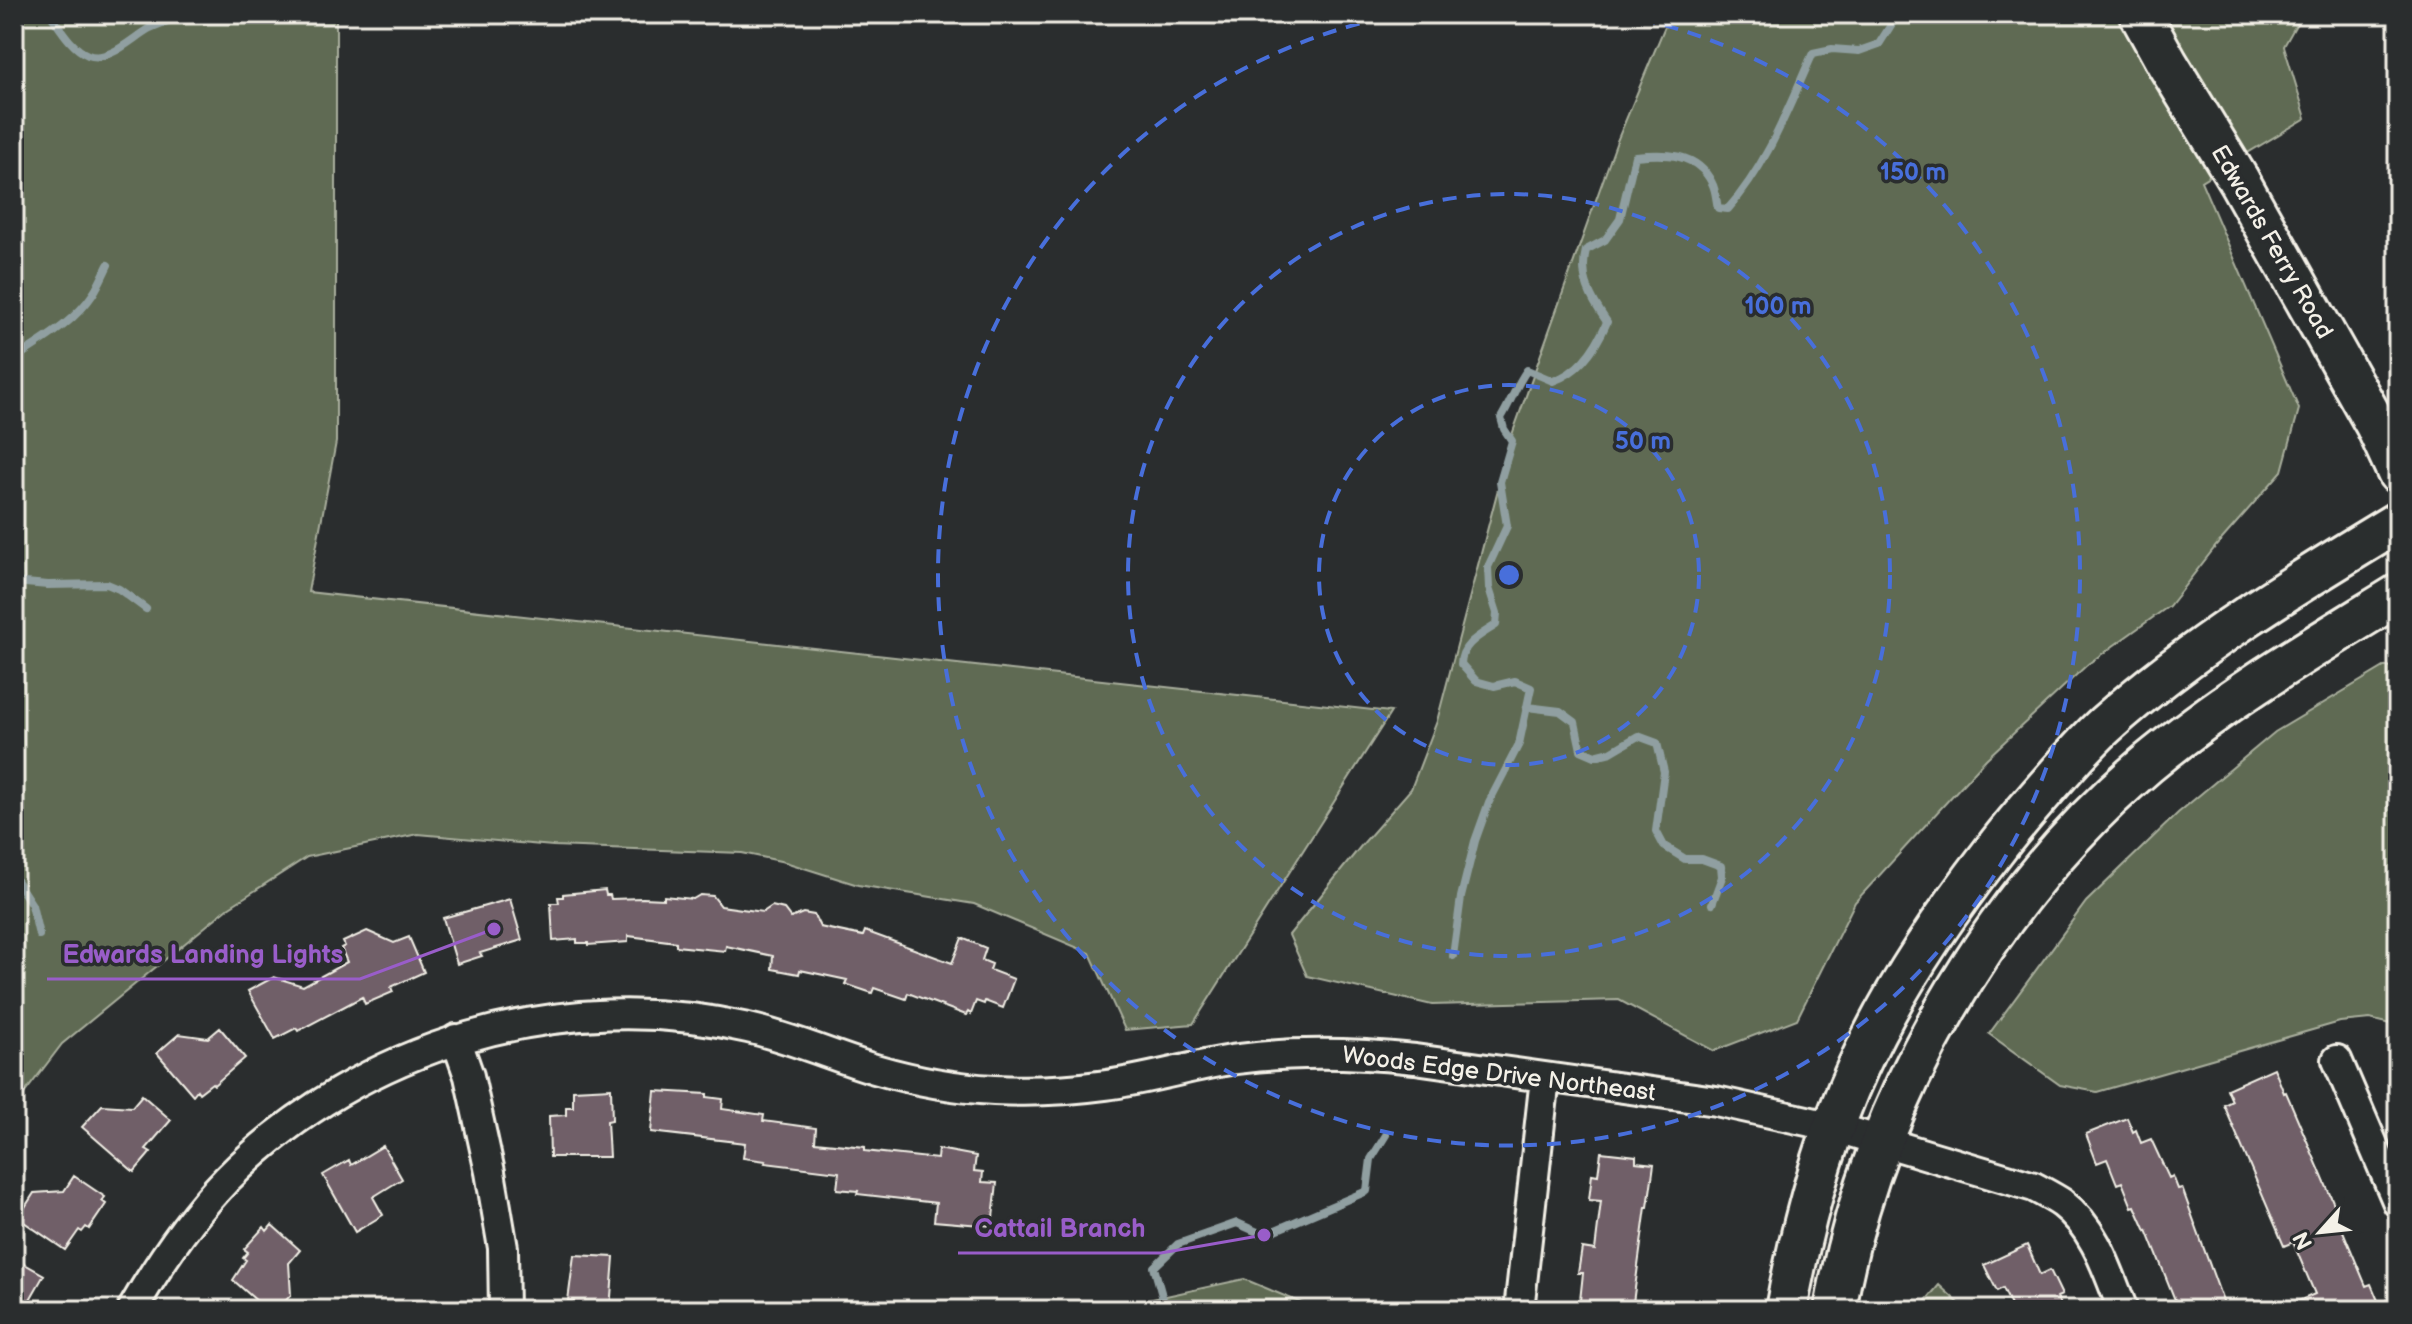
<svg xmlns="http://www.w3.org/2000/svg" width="2412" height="1324" font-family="'Balsamiq Sans',sans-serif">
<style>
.green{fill:#5e6b52;stroke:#a9ae9d;stroke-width:2}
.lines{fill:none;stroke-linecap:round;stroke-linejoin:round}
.stream{stroke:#909fa1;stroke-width:8}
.building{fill:#6f5e67;stroke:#f4f1e8;stroke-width:2}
.minor-casing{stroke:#f4f1e8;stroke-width:34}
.secondary-casing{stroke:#f4f1e8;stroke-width:46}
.minor{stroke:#2a2d2e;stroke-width:28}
.secondary{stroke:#2a2d2e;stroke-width:40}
.ring{fill:none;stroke:#486fdb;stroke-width:4;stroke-dasharray:14 10}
.labels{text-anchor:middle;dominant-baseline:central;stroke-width:7;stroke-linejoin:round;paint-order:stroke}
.street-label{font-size:24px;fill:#f4f1e8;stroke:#2a2d2e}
.centre{fill:#486fdb;stroke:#2a2d2e;stroke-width:4}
.ring-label{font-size:24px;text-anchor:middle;font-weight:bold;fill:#486fdb;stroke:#2a2d2e;stroke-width:7;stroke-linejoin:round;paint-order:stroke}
.leader{fill:none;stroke:#995dc9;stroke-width:3}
.callout-dot{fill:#995dc9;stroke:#2a2d2e;stroke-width:3}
.callout-label{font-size:26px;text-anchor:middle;font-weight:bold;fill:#995dc9;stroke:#2a2d2e;stroke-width:7;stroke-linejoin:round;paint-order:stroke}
</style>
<rect width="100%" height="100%" fill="#2a2d2e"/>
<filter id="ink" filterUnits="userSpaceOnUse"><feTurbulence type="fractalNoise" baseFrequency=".0125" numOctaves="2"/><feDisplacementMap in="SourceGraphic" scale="16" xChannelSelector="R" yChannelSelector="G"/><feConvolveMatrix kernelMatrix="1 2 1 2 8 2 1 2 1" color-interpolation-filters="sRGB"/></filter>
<g filter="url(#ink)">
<!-- green -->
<path class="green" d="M 14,14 L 336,14 L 336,442 L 308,592 L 1391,712 L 1193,1024 L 1125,1030 L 1090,953 L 974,904 L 858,885 L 785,862 L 742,853 L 553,846 L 418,834 L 307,857 L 228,908 L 62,1044 L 14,1107 Z
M 1670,14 L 2302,14 L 2284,46 L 2306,118 L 2201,181 L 2299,409 L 2282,471 L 2216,546 L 2169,606 L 2088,664 L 1986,759 L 1855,902 L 1797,1019 L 1714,1051 L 1619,1000 L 1432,1005 L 1307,976 L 1289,935 L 1361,846 L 1411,789 L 1437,721 L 1513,432 L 1617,141 Z
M 2398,666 L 2398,1026 L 2370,1019 L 2340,1022 L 2097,1092 L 2060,1085 L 1989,1034 L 2086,902 L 2178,813 L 2275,732 L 2384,667 Z
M 1244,1279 L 1304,1304 L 1306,1310 L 1134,1310 L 1134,1303 Z
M 1939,1285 L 1961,1305 L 1962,1310 L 1918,1310 Z"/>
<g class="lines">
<!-- stream -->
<path class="stream" d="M 50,14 C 60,28 72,49 88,55 C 109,63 133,37 150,28 C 161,23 174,19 186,14
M 14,359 C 41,341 75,322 93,294 C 99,285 103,275 108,265
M 14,582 L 48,585 L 107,584 L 119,589 L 146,609
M 1527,707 L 1560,711 L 1575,722 L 1581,750 L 1595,756 L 1611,752 L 1638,736 L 1657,743 L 1664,772 L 1656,831 L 1664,846 L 1685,859 L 1702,859 L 1721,866 L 1722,877 L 1712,904
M 14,877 L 32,905 L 39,935
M 1453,956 L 1461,897 L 1475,841 L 1489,802 L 1519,744 L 1531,688 L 1515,681 L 1494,686 L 1476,681 L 1461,664 C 1461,644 1481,635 1496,625 L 1497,613 L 1489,588 L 1488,567 L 1507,526 L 1500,482 L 1512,441 L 1504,429 L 1501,418 C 1511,402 1516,385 1527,370 L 1553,381 C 1580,372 1596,348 1607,322 C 1591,299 1579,278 1586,250 L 1605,240 L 1620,219 L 1635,156 C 1664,153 1697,152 1712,183 C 1716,190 1716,200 1718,208 L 1728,209 C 1768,164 1788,108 1813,53 L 1832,49 L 1859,51 L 1879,44 L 1898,14
M 1166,1310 L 1154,1267 L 1178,1244 L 1237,1223 L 1264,1235 L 1367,1191 L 1371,1159 L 1386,1135"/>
</g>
<!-- building -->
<path class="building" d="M 605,890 L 606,895 L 610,895 L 611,899 L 643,898 L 664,899 L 664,896 L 693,899 L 700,895 L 713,896 L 721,906 L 763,912 L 772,906 L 784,909 L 791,918 L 803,913 L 814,915 L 820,927 L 863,936 L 865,931 L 952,963 L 962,938 L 986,948 L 982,960 L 992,964 L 990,970 L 1014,979 L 1003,1008 L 985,1001 L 984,1004 L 976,1001 L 971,1014 L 968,1012 L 966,1015 L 908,993 L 906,999 L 874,988 L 872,993 L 845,984 L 847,980 L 800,970 L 799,974 L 772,969 L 773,956 L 726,946 L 725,951 L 676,946 L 676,942 L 628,936 L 628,942 L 588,945 L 588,943 L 577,943 L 577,939 L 553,941 L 551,903 L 559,903 L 558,897 L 563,897 L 563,894 Z
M 510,899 L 522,940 L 480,953 L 482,956 L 457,964 L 443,918 Z
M 367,931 L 394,943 L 409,937 L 424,972 L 391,987 L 393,992 L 365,1004 L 362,997 L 298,1031 L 296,1028 L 275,1039 L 248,991 L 274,977 L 303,986 L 347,962 L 341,948 L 345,946 L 343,942 Z
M 220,1028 L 245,1058 L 214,1085 L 212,1083 L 199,1093 L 197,1090 L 193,1095 L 157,1053 L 179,1034 L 208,1038 Z
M 2274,1068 L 2284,1093 L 2286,1092 L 2337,1211 L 2335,1212 L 2366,1286 L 2371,1284 L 2382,1310 L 2278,1310 L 2315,1294 L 2293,1242 L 2284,1246 L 2224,1105 L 2232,1101 L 2227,1089 Z
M 611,1088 L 612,1120 L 607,1121 L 609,1157 L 550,1157 L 549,1116 L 566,1115 L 566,1107 L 573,1107 L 573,1090 Z
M 655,1091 L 707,1094 L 707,1097 L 723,1099 L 722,1109 L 764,1115 L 763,1121 L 816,1128 L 815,1142 L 865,1147 L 865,1151 L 937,1159 L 938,1149 L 976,1156 L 974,1171 L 983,1172 L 982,1182 L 997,1183 L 992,1226 L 934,1221 L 936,1203 L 857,1194 L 858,1191 L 837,1189 L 839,1172 L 765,1163 L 766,1161 L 743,1158 L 745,1143 L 651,1132 Z
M 142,1095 L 171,1120 L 146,1149 L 151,1152 L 134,1172 L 82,1127 L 102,1105 L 132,1107 Z
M 2127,1118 L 2133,1132 L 2136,1130 L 2141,1143 L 2151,1139 L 2169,1178 L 2173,1176 L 2178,1189 L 2182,1188 L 2226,1310 L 2179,1310 L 2147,1230 L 2146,1231 L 2135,1206 L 2132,1207 L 2122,1182 L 2117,1184 L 2107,1159 L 2097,1163 L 2086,1134 Z
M 383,1146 L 402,1179 L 373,1197 L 383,1215 L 355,1232 L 323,1175 L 349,1160 L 351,1165 Z
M 1601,1152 L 1636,1156 L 1636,1162 L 1654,1164 L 1648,1207 L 1646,1207 L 1632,1310 L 1579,1310 L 1583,1273 L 1578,1273 L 1582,1248 L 1595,1250 L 1601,1201 L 1589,1200 L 1592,1174 L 1598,1175 Z
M 74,1176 L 105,1197 L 102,1201 L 106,1204 L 89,1229 L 86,1227 L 82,1232 L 79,1230 L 65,1250 L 18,1218 L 34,1193 L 64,1191 Z
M 272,1225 L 300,1250 L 289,1263 L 291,1295 L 277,1310 L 267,1310 L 233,1280 L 246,1260 L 243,1258 L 248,1252 L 244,1249 L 264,1227 L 267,1231 Z
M 2027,1245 L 2040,1275 L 2050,1270 L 2062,1295 L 2057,1297 L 2063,1310 L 2013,1310 L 2003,1288 L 1997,1291 L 1984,1265 Z
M 574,1255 L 614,1257 L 610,1310 L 574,1310 L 574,1301 L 568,1301 Z
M 14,1258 L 44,1275 L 24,1310 L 14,1310 Z"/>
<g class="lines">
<!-- minor casing -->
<g class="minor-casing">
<path id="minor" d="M 456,1039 L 469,1076 L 490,1172 L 503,1248 L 504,1310
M 2337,1060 L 2398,1203
M 132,1310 C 159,1263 189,1218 227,1179 C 360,1044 564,985 748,1028 C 792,1038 832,1056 875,1069 C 913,1080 954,1088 994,1090 C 1031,1092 1069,1090 1106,1085 C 1151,1079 1194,1065 1238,1059 C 1297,1051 1356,1053 1415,1059 L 1716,1101 L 1834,1127 L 2034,1187 C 2043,1192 2053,1197 2062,1203 C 2096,1229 2108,1272 2123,1310
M 1519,1310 L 1545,1078"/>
</g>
<!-- secondary casing -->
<g class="secondary-casing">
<path id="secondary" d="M 2140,14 L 2167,63 L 2239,181 L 2376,425 L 2398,473
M 1786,1310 C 1801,1228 1823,1143 1858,1067 C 1893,990 1941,919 1993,852 C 2017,820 2044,790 2071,760 C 2082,748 2093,736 2105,725 C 2193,646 2297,583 2398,522
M 1835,1310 C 1870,1105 1988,899 2147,764 C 2225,699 2312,648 2398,595"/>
</g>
<!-- minor -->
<use href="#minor" class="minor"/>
<!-- secondary -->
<use href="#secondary" class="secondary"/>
</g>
</g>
<!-- distance rings -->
<g class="ring">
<circle cx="1509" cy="575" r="190"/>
<circle cx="1509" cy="575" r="381"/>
<path d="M1618 14A571 571 0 1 1 1400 14"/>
</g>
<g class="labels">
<!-- street labels -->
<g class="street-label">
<text transform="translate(2272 242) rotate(60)">Edwards Ferry Road</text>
<text transform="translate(1499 1074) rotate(7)">Woods Edge Drive Northeast</text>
</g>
</g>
<circle cx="1509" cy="575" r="12" class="centre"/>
<g class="ring-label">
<text x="1913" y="180">150 m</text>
<text x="1778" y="314">100 m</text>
<text x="1643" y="449">50 m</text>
</g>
<!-- callouts -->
<path class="leader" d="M494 929L360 979H47M1264 1235L1161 1253H958"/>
<g class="callout-dot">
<circle cx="494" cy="929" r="8"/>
<circle cx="1264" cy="1235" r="8"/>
</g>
<g class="callout-label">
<text x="203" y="963">Edwards Landing Lights</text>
<text x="1060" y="1237">Cattail Branch</text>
</g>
<!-- margin -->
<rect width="2412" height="1324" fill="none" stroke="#2a2d2e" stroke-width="48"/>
<rect x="24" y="24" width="2364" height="1276" fill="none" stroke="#f4f1e8" stroke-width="3" filter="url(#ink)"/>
<!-- north arrow -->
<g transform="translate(2320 1232) rotate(243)" stroke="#2a2d2e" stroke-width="6" paint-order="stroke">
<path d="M0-6L14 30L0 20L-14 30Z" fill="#f4f1e8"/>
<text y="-12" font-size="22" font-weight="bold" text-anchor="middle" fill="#f4f1e8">N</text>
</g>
</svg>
